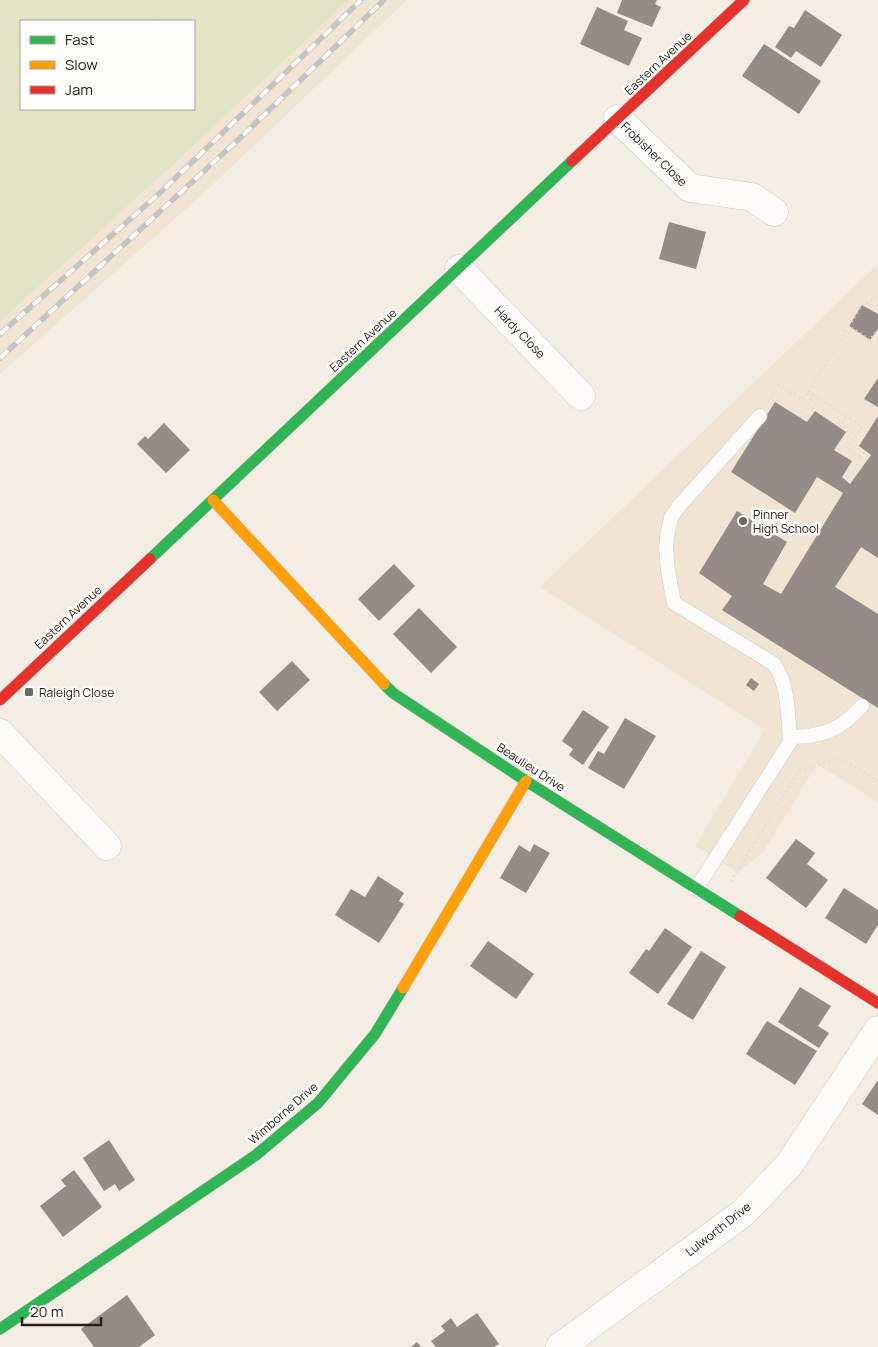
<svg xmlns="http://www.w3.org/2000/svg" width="878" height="1347" font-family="Manrope,sans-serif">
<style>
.built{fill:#f1e4d3}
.green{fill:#e1e4c5;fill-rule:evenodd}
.building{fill:#938c87}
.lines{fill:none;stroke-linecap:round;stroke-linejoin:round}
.lane-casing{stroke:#d0cac3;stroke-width:15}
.street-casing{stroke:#d0cac3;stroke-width:29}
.fast-casing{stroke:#d0cac3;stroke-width:12}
.slow-casing{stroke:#d0cac3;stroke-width:12}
.jam-casing{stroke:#d0cac3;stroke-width:12}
.path{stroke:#dddbd8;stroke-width:3;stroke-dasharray:1 4;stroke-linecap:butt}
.lane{stroke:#fdfcfb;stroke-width:14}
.street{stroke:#fdfcfb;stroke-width:28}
.fast{stroke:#30b455;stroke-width:11}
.slow{stroke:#ff9f0a;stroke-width:11}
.jam{stroke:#e5322d;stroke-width:11}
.rail-casing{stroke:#c6c4c2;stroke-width:5.5}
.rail{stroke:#fffcf9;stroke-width:4;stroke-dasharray:11;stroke-linecap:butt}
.poi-dot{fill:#6d6861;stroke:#fffcf9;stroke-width:2}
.labels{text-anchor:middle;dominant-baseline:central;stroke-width:5;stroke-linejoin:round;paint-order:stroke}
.street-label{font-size:12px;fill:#25201b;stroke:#fffcf9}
.poi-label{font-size:12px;fill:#25201b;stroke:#fffcf9;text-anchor:start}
</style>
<rect width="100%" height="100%" fill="#f4ede3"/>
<!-- built -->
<path class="built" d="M 349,0 L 407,0 L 205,192 L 0,374 L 0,322 L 188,151 Z
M 878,264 L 878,802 L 817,764 L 762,854 L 738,872 L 695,846 L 765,730 L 540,587 Z"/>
<!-- green -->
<path class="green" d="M 0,0 L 349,0 L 188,151 L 0,322 ZM 21,21 L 194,21 L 194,109 L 21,109 Z"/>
<!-- building -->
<path class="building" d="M 622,0 L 657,0 L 655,4 L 661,7 L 652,27 L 617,13 Z
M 597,7 L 628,21 L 624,30 L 642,38 L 629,66 L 580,44 Z
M 805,10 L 842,35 L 821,67 L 796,51 L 791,58 L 775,47 L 789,26 L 794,28 Z
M 764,44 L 821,81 L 799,114 L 742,76 Z
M 669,222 L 706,232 L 696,269 L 659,259 Z
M 862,305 L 878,314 L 878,329 L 870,340 L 849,326 Z
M 878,378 L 878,407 L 864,399 Z
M 775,402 L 807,422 L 815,411 L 846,432 L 834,450 L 852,461 L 842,477 L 850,484 L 871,455 L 859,446 L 878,416 L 878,558 L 861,547 L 835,587 L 878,614 L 878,708 L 722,610 L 732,596 L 699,573 L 737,511 L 787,542 L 763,584 L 781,594 L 843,493 L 817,477 L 795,513 L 731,472 Z
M 164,423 L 190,450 L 166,473 L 137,444 L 145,436 L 148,439 Z
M 394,564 L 415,586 L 379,621 L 358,599 Z
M 419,608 L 457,647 L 431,673 L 393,634 Z
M 292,661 L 310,680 L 277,711 L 259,692 Z
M 751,678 L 759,684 L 754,691 L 746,685 Z
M 583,710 L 609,727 L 583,765 L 569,755 L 573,749 L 562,741 Z
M 625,718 L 656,736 L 624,789 L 588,768 L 598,751 L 604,754 Z
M 796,839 L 815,853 L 807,864 L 828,880 L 806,908 L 766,878 Z
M 534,844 L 550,853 L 526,893 L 500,878 L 519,845 L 530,852 Z
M 378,876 L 404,893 L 399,901 L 404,904 L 379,943 L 335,915 L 351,889 L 365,897 Z
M 844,888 L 878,910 L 878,925 L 866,944 L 825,918 Z
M 665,928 L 692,947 L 658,994 L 629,973 L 646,949 L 649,951 Z
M 488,941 L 534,974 L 516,999 L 470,966 Z
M 701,951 L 726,967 L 693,1020 L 667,1004 Z
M 800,987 L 831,1006 L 818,1026 L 829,1033 L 819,1048 L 778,1022 Z
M 767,1021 L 817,1051 L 795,1085 L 746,1054 Z
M 878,1080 L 878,1115 L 862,1104 Z
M 109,1140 L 135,1180 L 119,1191 L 115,1184 L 104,1191 L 83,1158 Z
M 74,1170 L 102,1207 L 63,1237 L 40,1206 L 66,1186 L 61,1180 Z
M 127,1295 L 155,1335 L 139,1347 L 94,1347 L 81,1329 Z
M 477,1313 L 499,1344 L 494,1347 L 436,1347 L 431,1341 L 445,1331 L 441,1326 L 451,1318 L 457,1327 Z
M 417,1342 L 421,1347 L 411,1347 Z"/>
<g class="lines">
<!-- lane casing -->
<g class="lane-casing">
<path id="lane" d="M 760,416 L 679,506 L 671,518 L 668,531 L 666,547 L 668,571 L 674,603 L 774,664 C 789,684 788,718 790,742
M 696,889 L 790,742 L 794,737 C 825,736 841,729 862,706"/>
</g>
<!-- street casing -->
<g class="street-casing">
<path id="street" d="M 618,119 L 690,188 L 752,197 L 774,212
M 459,269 L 581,396
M 0,733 L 107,846
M 560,1347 L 743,1213 L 789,1165 L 878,1030"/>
</g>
<!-- fast casing -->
<g class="fast-casing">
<path id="fast" d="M 150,559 L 572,161
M 384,684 L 393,693 L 526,781 L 740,916
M 0,1329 L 256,1155 L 318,1103 L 375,1034 L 403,988"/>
</g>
<!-- slow casing -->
<g class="slow-casing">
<path id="slow" d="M 213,500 L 384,684
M 403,988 L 526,781"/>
</g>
<!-- jam casing -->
<g class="jam-casing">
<path id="jam" d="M 572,161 L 744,0
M 0,700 L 150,559
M 740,916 L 878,1003"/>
</g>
<!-- path -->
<path class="path" d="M 153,21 L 165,0
M 0,256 L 92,160 L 112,109
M 849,326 L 862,305 L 878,297
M 808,392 L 862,426 L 847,449 L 861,458 L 847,481
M 771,399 L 779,385 L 803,400 L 849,326 L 870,340 L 876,332 L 878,333
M 800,417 L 814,395
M 840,427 L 847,416
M 861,458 L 865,451
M 731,881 L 799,771 L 840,758 L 878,781"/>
<!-- lane -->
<use href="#lane" class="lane"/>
<!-- street -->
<use href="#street" class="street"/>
<!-- fast -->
<use href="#fast" class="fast"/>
<!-- slow -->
<use href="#slow" class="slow"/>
<!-- jam -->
<use href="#jam" class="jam"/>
<!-- rail casing -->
<g class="rail-casing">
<path id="rail" d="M 0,334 L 162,191 L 361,0
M 0,358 L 239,139 L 384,0"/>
</g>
<!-- rail -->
<use href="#rail" class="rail"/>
</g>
<!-- markers -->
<g class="poi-dot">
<circle cx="743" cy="521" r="5"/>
<rect x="24" y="687" width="10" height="10" rx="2.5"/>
</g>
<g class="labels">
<!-- street labels -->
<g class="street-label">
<text transform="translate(658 63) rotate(-43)">Eastern Avenue</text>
<text transform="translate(654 154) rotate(44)">Frobisher Close</text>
<text transform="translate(520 332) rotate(46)">Hardy Close</text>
<text transform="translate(363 340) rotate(-43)">Eastern Avenue</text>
<text transform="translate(68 617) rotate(-43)">Eastern Avenue</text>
<text transform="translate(531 767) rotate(33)">Beaulieu Drive</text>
<text transform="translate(283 1113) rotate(-41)">Wimborne Drive</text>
<text transform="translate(718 1229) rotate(-38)">Lulworth Drive</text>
</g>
<!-- poi labels -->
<g class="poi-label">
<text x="753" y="514">Pinner<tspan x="753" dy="14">High School</tspan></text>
<text x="39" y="692">Raleigh Close</text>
</g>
</g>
<!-- legend -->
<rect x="20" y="20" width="175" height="90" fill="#fffcf9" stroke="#a8a4a0"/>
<rect x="30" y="36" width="25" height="8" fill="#30b455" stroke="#a8a4a0"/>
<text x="65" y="45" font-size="15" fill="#25201b">Fast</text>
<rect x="30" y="61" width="25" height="8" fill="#ff9f0a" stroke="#a8a4a0"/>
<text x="65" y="70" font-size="15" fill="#25201b">Slow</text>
<rect x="30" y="86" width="25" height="8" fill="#e5322d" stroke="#a8a4a0"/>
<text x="65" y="95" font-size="15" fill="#25201b">Jam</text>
<!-- scale -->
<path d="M22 1317v8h79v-8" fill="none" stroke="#25201b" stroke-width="2.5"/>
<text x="30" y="1317" font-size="15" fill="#25201b" stroke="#fffcf9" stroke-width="4" paint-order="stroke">20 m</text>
</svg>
